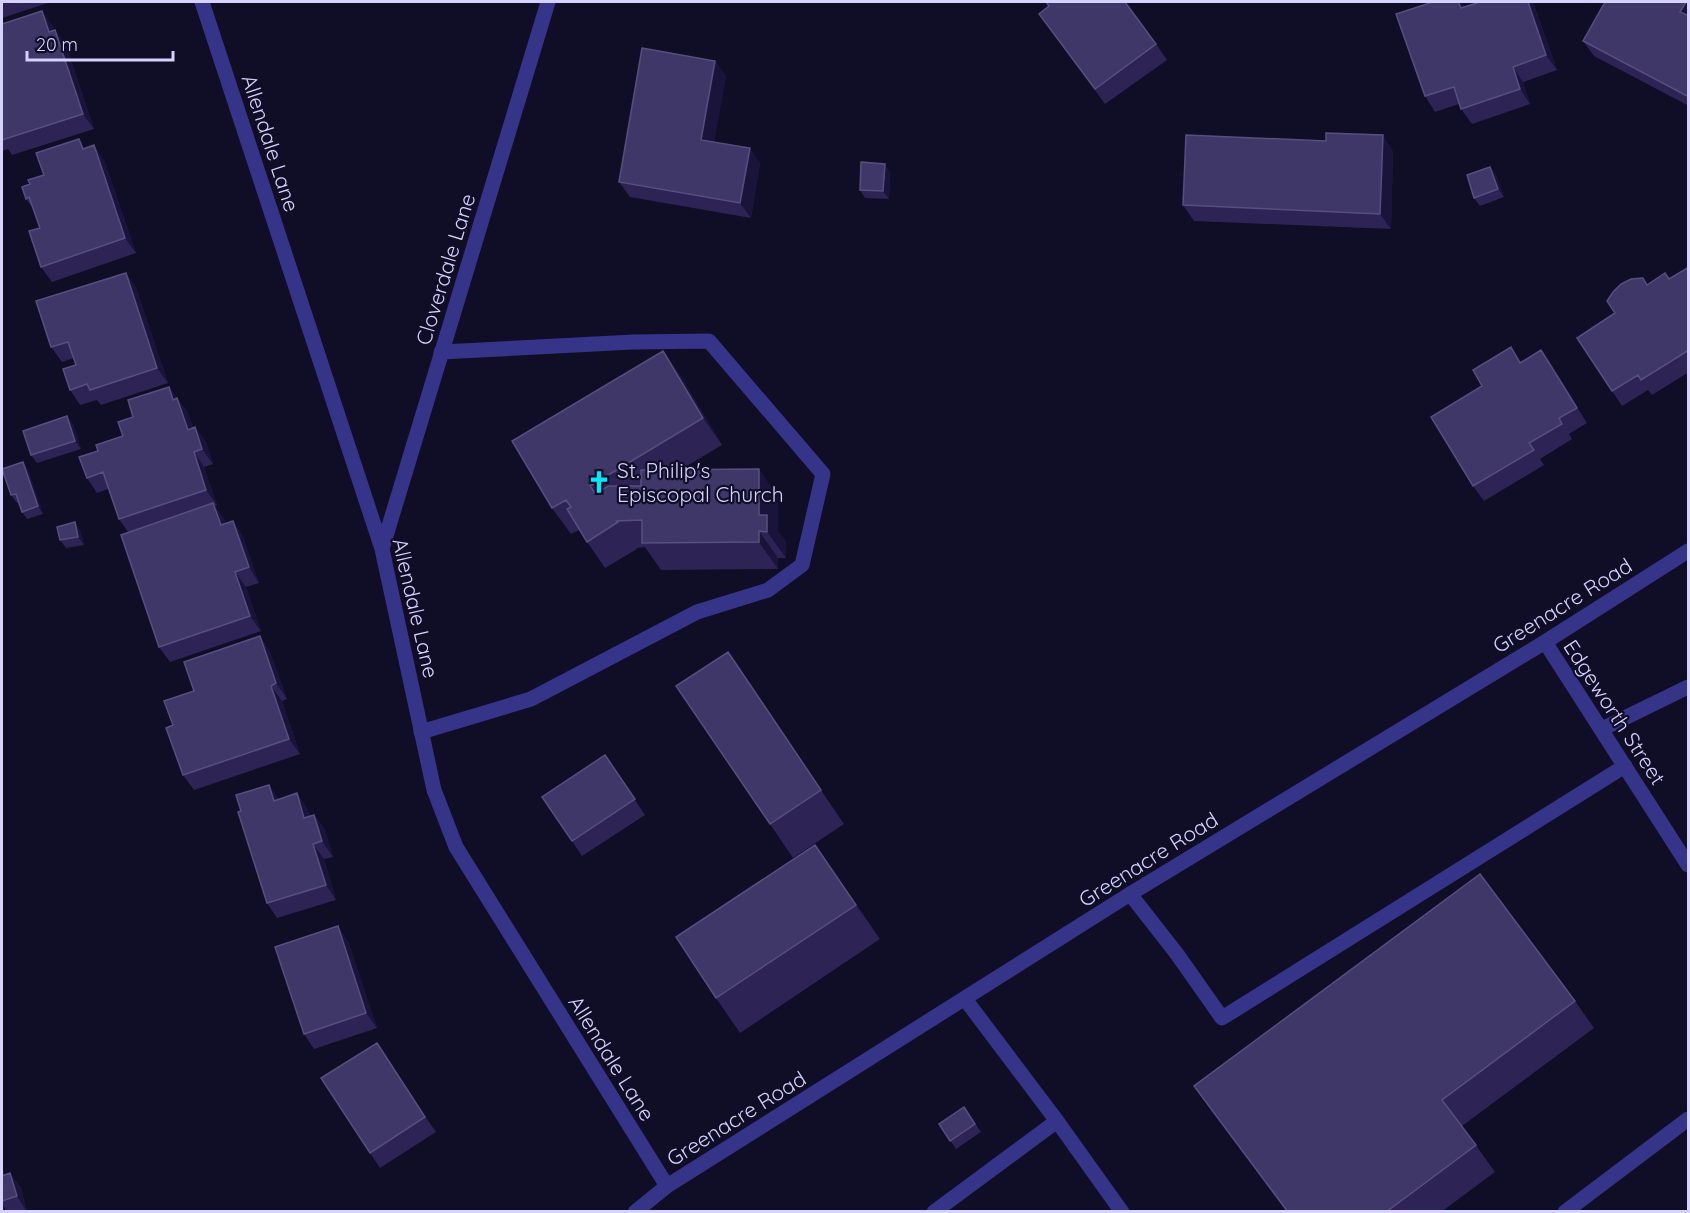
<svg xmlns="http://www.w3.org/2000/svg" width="1690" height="1213" font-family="Quicksand,sans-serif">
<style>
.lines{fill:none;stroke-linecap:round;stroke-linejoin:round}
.lane{stroke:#353488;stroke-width:15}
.street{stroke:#353488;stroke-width:15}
.wall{fill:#2d2455}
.shaded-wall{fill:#1a133a}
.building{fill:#3f3767;stroke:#574f7f;stroke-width:1.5}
.labels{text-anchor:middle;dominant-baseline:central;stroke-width:4.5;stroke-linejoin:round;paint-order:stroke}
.street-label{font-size:21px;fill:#d6d2ff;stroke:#100d26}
.poi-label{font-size:21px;fill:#d6d2ff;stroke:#100d26;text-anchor:start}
</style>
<rect width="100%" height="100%" fill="#100d26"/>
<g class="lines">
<!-- lane -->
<path class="lane" d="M 1602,729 L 1688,687
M 421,732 L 531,699 L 697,612 L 768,590 L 802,565 L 823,474 L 709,341 L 633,342 L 441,352
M 1130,894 L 1177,954 L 1222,1018 L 1625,766
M 965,999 L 1057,1121 L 1122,1212
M 934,1212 L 1057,1121
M 1565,1212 L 1688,1119"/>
<!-- street -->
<path class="street" d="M 202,2 L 382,549 L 434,790 L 456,847 L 667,1186
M 382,549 L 548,2
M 1545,642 L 1688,865
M 635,1212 L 667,1186 L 1130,894 L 1545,642 L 1688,551"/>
</g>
<!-- wall -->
<path class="wall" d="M 2,2 L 51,2 L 2,18 Z
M 1433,2 L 1461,2 L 1465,7 L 1480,2 L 1533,2 L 1557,70 L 1523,82 L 1530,104 L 1472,124 L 1461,109 L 1459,104 L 1435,112 L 1425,96 Z
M 1605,2 L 1687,2 L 1689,4 L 1689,106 L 1594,56 L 1583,41 Z
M 1039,14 L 1156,44 L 1167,60 L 1105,104 Z
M 2,24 L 53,26 L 54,30 L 66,45 L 94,129 L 12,155 L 8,149 L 2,151 Z
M 715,61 L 726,76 L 714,142 L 760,163 L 751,218 L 630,197 L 619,182 Z
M 85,148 L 104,160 L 136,253 L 52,282 L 41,267 L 40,228 L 33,208 L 26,199 L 30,184 Z
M 1393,151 L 1391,229 L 1194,221 L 1183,205 Z
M 1490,167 L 1496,175 L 1504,197 L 1480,206 L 1474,198 Z
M 890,172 L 889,199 L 865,198 L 860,190 Z
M 1689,267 L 1689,372 L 1652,395 L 1648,390 L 1622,406 L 1612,391 L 1615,313 L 1647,284 L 1669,279 Z
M 126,273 L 136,288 L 168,383 L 101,405 L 97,400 L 80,405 L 70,390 L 76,365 L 74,358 L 62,362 L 51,347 Z
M 1511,347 L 1521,362 L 1541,350 L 1552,365 L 1587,423 L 1569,434 L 1572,439 L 1540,459 L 1544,465 L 1484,501 L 1473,486 L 1482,386 Z
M 663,351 L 682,378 L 722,445 L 680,470 L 778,496 L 778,531 L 786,542 L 786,558 L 778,558 L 778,569 L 661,570 L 645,547 L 636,548 L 637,549 L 605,568 L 579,530 L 571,534 L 552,508 Z
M 169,387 L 188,413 L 193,428 L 195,427 L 206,442 L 213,464 L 204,467 L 217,505 L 215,506 L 224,519 L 226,524 L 233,521 L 243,537 L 259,583 L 246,587 L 261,631 L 170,662 L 159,647 L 128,532 L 119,519 L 108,489 L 97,493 L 87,478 L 98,451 L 123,436 L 133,417 Z
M 73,424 L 81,449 L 37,463 L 31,455 Z
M 28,470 L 43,514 L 27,519 L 22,512 L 18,503 L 17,503 L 11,495 Z
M 80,530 L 84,545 L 66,548 L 60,540 Z
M 260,636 L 270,652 L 287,699 L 282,701 L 300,754 L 194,790 L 183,775 L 173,725 L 194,691 Z
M 728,652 L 844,824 L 793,858 L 770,824 Z
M 605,755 L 645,815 L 582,856 L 542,797 Z
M 297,793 L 307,809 L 310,816 L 314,815 L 325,830 L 333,857 L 324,859 L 336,900 L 277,918 L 267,903 L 279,799 Z
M 839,879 L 880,939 L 740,1033 L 716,998 Z
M 348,941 L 377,1028 L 314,1049 L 304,1034 Z
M 1575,1001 L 1594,1028 L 1462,1126 L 1495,1172 L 1441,1212 L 1287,1212 L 1213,1113 L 1194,1086 Z
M 377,1043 L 436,1132 L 380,1168 L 370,1153 Z
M 964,1107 L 981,1132 L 956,1149 L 939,1124 Z
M 2,1166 L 5,1175 L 10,1173 L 21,1188 L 27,1212 L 2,1212 Z"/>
<!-- shaded-wall -->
<path class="shaded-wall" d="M 1458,2 L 1461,2 L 1466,9 L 1461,8 Z
M 1528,2 L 1533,2 L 1533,3 L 1557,70 L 1546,55 Z
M 1686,2 L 1689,4 L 1689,23 L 1680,12 Z
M 42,11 L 53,26 L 60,47 L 49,32 Z
M 55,30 L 66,45 L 94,129 L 83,114 Z
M 715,61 L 726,76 L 712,155 L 701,140 Z
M 1513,67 L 1523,82 L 1530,104 L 1520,89 Z
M 1383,135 L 1393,151 L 1391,229 L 1380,214 Z
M 94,145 L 104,160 L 136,253 L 125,238 Z
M 750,148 L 760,163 L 751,218 L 740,203 Z
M 885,164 L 890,172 L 889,199 L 883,191 Z
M 1490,167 L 1496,175 L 1504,197 L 1498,189 Z
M 126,273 L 136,288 L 168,383 L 157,368 Z
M 1541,350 L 1552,365 L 1587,423 L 1577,408 Z
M 663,351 L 682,378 L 722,445 L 703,418 Z
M 169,387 L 188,413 L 198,445 L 188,430 L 173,400 Z
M 67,416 L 73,424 L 81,449 L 75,441 Z
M 195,427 L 206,442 L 213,464 L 202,449 Z
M 194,452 L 204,467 L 217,505 L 206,490 Z
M 23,462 L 28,470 L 43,514 L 38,506 Z
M 759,469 L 778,496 L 778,531 L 786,542 L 786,558 L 767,532 L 759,515 Z
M 213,503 L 224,519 L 232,541 L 221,525 Z
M 233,521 L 243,537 L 259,583 L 249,567 Z
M 75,522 L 80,530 L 84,545 L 78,537 Z
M 759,531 L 778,558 L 778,569 L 759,542 Z
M 235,572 L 246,587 L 261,631 L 250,616 Z
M 260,636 L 270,652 L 287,699 L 276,683 Z
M 728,652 L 752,686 L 844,824 L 821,790 Z
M 271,686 L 282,701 L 300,754 L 289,739 Z
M 269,785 L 280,800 L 274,801 Z
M 297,793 L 307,809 L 315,833 L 304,818 Z
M 314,815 L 325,830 L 333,857 L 322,841 Z
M 313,844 L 324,859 L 336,900 L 326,885 Z
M 815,845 L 839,879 L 880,939 L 856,905 Z
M 338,926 L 348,941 L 377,1028 L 366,1013 Z
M 377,1043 L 387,1058 L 436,1132 L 425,1117 Z
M 2,1166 L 3,1168 L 10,1192 L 2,1180 Z
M 10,1173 L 21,1188 L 27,1212 L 17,1196 Z
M 2,1203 L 7,1212 L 3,1212 Z"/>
<!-- building -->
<path class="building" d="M 1046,2 L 1125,2 L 1156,44 L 1095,89 L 1039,14 L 1049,6 Z
M 1433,2 L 1458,2 L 1461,8 L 1480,2 L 1528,2 L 1546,55 L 1513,67 L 1520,89 L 1461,109 L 1454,87 L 1425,96 L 1396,14 Z
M 1605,2 L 1686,2 L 1680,12 L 1689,16 L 1689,97 L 1583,41 Z
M 42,11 L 49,32 L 55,30 L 83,114 L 2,140 L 2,24 Z
M 642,48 L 715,61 L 701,140 L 750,148 L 740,203 L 619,182 Z
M 1326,133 L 1383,135 L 1380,214 L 1183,205 L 1186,135 L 1326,141 Z
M 79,139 L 83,149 L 94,145 L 125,238 L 41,267 L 29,231 L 40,228 L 29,197 L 26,199 L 22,187 L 30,184 L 28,180 L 44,175 L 36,153 Z
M 861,162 L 885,164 L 883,191 L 860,190 Z
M 1490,167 L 1498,189 L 1474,198 L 1467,175 Z
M 1689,267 L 1689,350 L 1641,380 L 1638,375 L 1612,391 L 1577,338 L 1615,313 L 1607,301 L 1613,292 L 1621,284 L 1631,279 L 1643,278 L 1647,285 L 1665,273 L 1669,279 Z
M 126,273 L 157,368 L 90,390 L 87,384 L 70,390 L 63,369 L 76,365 L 68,342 L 51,347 L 36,301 Z
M 1511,347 L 1520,363 L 1541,350 L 1577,408 L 1559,418 L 1562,424 L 1529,443 L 1534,450 L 1473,486 L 1431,417 L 1482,386 L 1473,370 Z
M 663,351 L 703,418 L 590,486 L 595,493 L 609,486 L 641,486 L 641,470 L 759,469 L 759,515 L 767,515 L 767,532 L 759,531 L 759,542 L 642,543 L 642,520 L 617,521 L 618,522 L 587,542 L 567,509 L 571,507 L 566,500 L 552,508 L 512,441 Z
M 169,387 L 173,400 L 177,398 L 188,430 L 195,427 L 202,449 L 194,452 L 206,490 L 119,519 L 103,472 L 87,478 L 79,457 L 98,451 L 96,445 L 123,436 L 118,422 L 133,417 L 128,400 Z
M 67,416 L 75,441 L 31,455 L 23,431 Z
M 23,462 L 38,506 L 22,512 L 16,494 L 11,495 L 2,469 Z
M 213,503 L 221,525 L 233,521 L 249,567 L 235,572 L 250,616 L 159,647 L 121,535 Z
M 75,522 L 78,537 L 60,540 L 57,527 Z
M 260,636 L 276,683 L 271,686 L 289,739 L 183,775 L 166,728 L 173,725 L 164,701 L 194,691 L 184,662 Z
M 728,652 L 821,790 L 770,824 L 676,686 Z
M 605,755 L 635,799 L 572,841 L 542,797 Z
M 269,785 L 274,801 L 297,793 L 304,818 L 314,815 L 322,841 L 313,844 L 326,885 L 267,903 L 238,812 L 241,811 L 236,795 Z
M 815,845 L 856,905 L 716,998 L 676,937 Z
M 1480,874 L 1575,1001 L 1442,1100 L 1476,1145 L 1386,1212 L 1288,1212 L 1194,1086 Z
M 338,926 L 366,1013 L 304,1034 L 275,947 Z
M 377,1043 L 425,1117 L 370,1153 L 321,1078 Z
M 964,1107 L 975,1124 L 950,1141 L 939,1124 Z
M 10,1173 L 17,1196 L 2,1201 L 2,1176 Z"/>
<!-- icons -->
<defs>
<g id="church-bare" transform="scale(1.8)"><path d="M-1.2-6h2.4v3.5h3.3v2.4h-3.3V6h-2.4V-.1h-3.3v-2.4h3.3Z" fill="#00eafd" stroke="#100d26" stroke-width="2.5" paint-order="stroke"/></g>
</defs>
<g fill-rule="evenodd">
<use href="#church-bare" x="599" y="482"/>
</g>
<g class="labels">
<!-- street labels -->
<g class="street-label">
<text transform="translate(271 143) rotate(72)">Allendale Lane</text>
<text transform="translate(445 269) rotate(-73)">Cloverdale Lane</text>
<text transform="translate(1562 605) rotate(-32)">Greenacre Road</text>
<text transform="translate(416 608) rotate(77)">Allendale Lane</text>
<text transform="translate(1615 712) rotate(57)">Edgeworth Street</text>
<text transform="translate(1148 859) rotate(-32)">Greenacre Road</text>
<text transform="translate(612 1058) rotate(58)">Allendale Lane</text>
<text transform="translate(736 1118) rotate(-32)">Greenacre Road</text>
</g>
<!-- poi labels -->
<g class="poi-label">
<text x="617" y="470">St. Philip's<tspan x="617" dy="24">Episcopal Church</tspan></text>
</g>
</g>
<!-- border -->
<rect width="1690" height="1213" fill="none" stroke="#d6d2ff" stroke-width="6"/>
<!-- scale -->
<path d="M27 51v9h146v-9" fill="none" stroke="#d6d2ff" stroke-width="3"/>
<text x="36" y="51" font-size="18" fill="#d6d2ff" stroke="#100d26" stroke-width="4.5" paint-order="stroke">20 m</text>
</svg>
